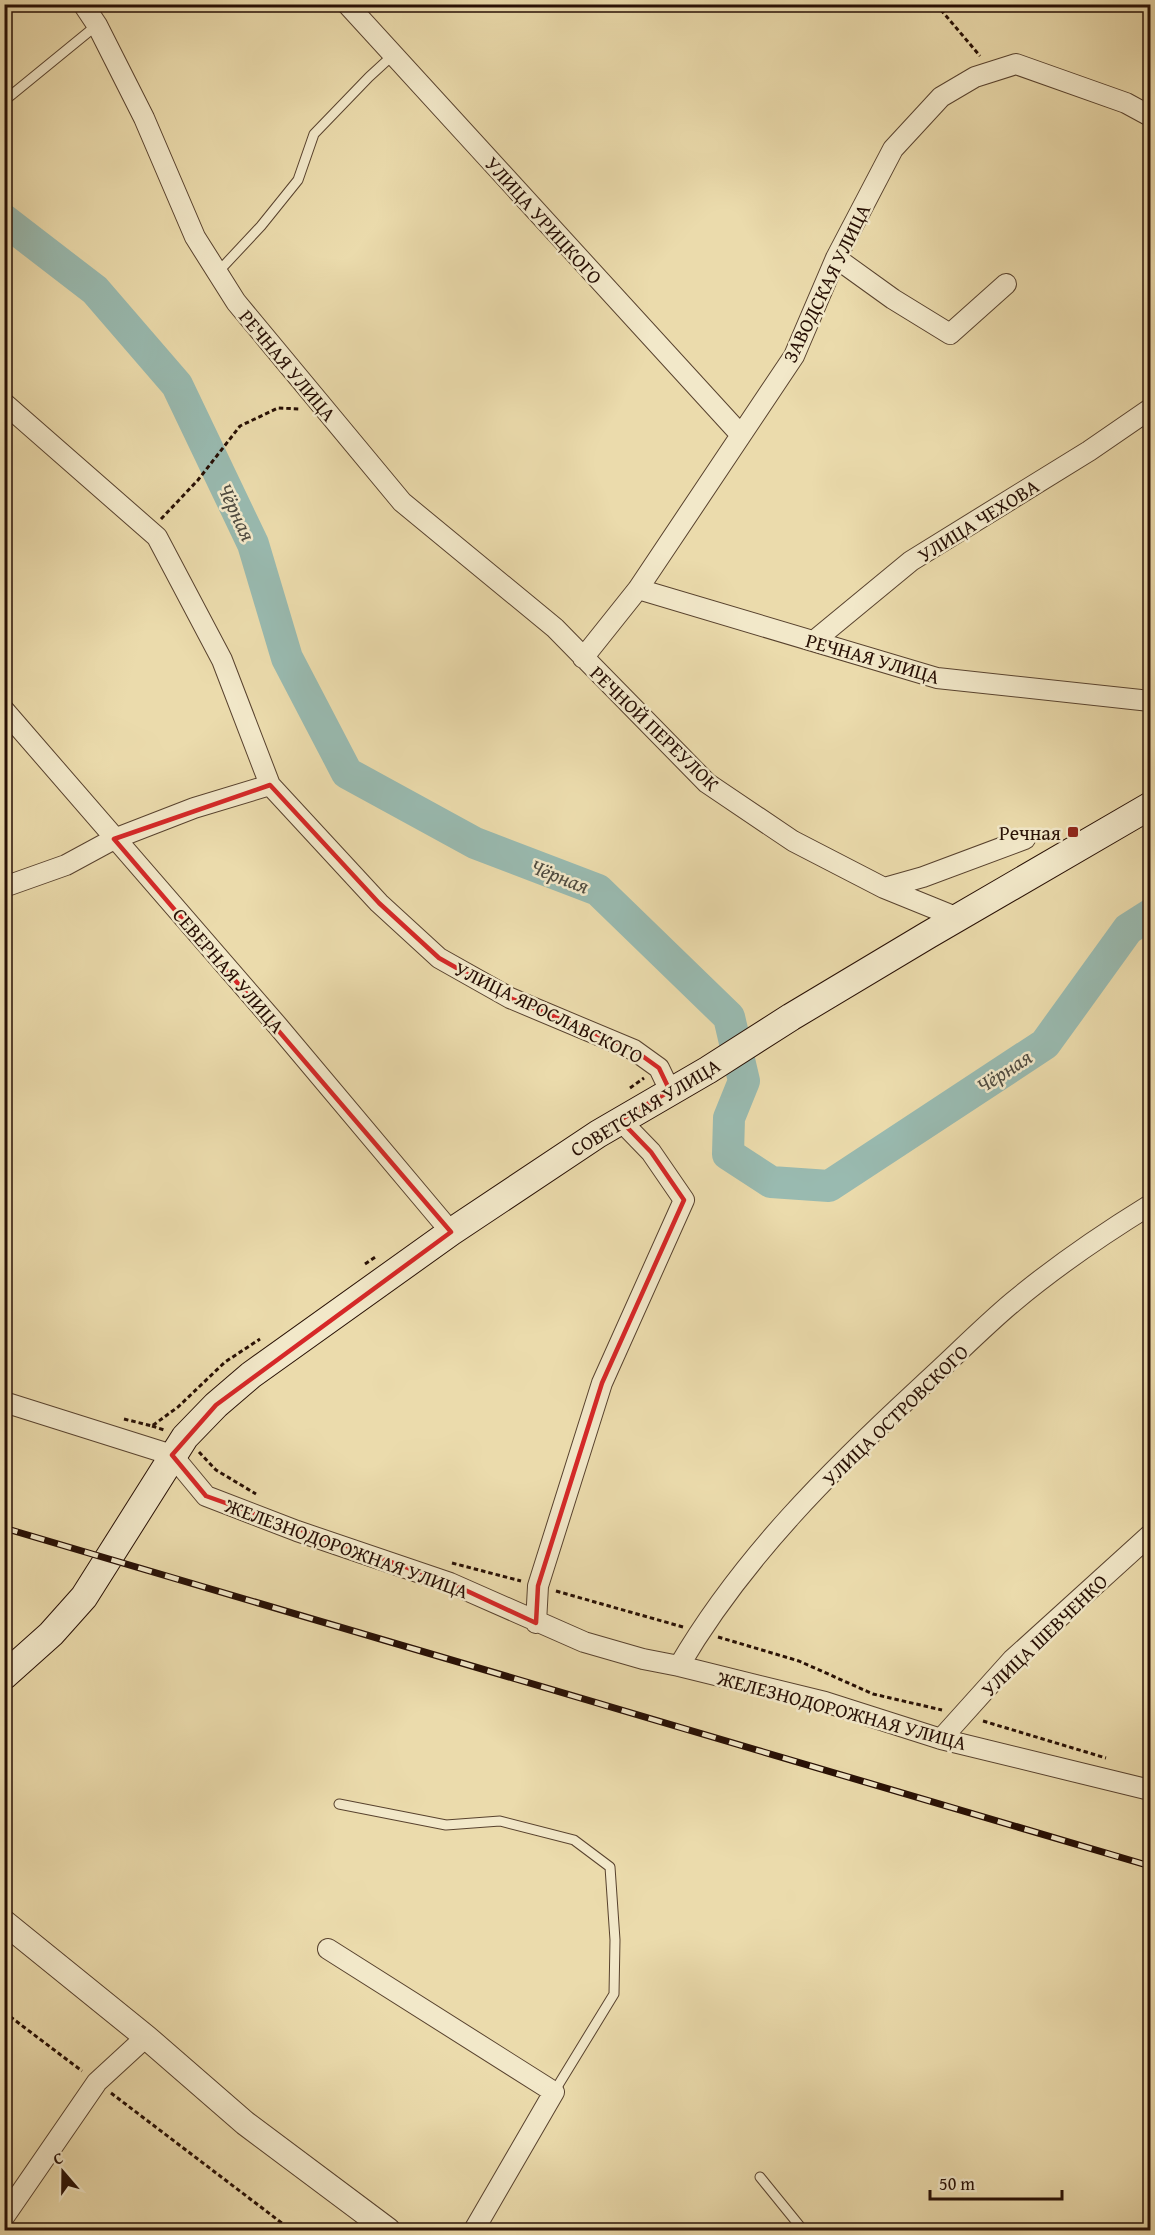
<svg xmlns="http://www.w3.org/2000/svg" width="1155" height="2235" font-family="'Gentium Book Plus',serif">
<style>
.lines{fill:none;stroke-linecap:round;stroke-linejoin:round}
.river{stroke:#99bab0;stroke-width:32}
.service-casing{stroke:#58422e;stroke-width:11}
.minor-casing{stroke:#58422e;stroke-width:22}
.tertiary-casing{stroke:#58422e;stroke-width:26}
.secondary-casing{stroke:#270f04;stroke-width:29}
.path{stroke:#270f04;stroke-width:3;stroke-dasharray:4.5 3;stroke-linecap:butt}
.service{stroke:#f2e8c9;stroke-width:9}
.minor{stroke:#f2e8c9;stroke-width:20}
.tertiary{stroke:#f2e8c9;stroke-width:24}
.secondary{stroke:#f2e8c9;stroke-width:27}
.rail-casing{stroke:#270f04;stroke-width:7}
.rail{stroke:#f2e8c9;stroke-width:4.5;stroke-dasharray:14;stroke-linecap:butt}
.marked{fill:none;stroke:#d62828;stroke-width:4.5;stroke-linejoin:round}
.poi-dot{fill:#8f2418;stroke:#f2e8c9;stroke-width:2}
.labels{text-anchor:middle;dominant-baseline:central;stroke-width:5;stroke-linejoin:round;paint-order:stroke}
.street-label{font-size:20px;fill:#270f04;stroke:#f2e8c9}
.poi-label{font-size:20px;fill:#270f04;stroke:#f2e8c9;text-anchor:end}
.water-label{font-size:21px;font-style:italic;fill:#4f4b40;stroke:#f2e8c9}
</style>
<rect width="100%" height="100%" fill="#ebdbac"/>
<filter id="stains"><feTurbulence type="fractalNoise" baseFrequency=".00333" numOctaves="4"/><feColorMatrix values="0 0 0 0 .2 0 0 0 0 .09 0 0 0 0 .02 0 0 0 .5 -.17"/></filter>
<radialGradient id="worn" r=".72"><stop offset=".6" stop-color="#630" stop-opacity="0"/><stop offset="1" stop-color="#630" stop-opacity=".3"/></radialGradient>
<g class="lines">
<!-- river -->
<path class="river" d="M 4,220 L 95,290 L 177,385 L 253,544 L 287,658 L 347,773 L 475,843 L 598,890 L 729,1017 L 744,1081 L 729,1118 L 728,1154 L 771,1182 L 829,1186 L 1045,1044 L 1128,929 L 1150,915"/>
<!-- service casing -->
<g class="service-casing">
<path id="service" d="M 4,101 L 97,25
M 218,272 L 261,226 L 298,180 L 314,134 L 369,77 L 393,55
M 339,1804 L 446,1825 L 500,1821 L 574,1840 L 610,1867 L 615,1940 L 614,1994 L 554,2092
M 760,2177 L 803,2230"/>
</g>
<!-- minor casing -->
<g class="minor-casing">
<path id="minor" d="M 83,4 L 97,25 L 144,118 L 195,237 L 236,302 L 402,502 L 555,628 L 707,783 L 793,841 L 884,888
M 347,4 L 741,435
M 836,258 L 893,299 L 950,334 L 1006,284
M 4,403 L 157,537 L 222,660 L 270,785 L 379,903 L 439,958 L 510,998 L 634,1050 L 659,1068 L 670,1091
M 638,589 L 937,678 L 1150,701
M 814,641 L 911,561 L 1089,451 L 1150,409
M 583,658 L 638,589 L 794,356 L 836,258 L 893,149 L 941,97 L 975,77 L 1016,64 L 1126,103 L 1150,116
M 4,710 L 277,1025 L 451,1232
M 4,887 L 66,865 L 114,839 L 194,808 L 270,785
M 958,918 L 884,888 L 923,877 L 1025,839
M 4,1402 L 172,1455 L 206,1496 L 297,1531 L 450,1583 L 584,1642 L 643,1659 L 679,1666 L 825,1702 L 941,1739 L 1150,1790
M 536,1623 L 538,1586 L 602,1383 L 684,1200 L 651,1152 L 620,1120
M 679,1666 C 742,1558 832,1469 923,1385 C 953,1358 982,1328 1013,1302 C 1056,1266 1103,1234 1150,1205
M 941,1739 L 1012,1660 L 1150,1535
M 328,1949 L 554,2092 L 474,2230
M 4,2217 L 97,2082 L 146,2037"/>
</g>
<!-- tertiary casing -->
<g class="tertiary-casing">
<path id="tertiary" d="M 4,1922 L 146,2037 L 245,2123 L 388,2230"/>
</g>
<!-- secondary casing -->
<g class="secondary-casing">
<path id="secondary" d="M 4,1676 L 51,1634 L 84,1597 L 185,1437 L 216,1405 L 251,1375 L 451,1232 L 598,1134 L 708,1070 L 791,1017 L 928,935 L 1150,806"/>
</g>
<!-- path -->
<path class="path" d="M 936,4 L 980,56
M 161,519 L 198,480 L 240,426 L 278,408 L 300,409
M 630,1088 L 644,1078
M 365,1264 L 377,1256
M 124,1419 L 152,1426 L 178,1407 L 225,1362 L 260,1339
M 152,1426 L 164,1430
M 199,1452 L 216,1470 L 256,1494
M 452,1563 L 521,1581
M 556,1591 L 683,1627
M 718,1637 L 799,1661 L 873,1694 L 942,1710
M 983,1721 L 1106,1758
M 4,2012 L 82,2071
M 111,2093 L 291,2230"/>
<!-- service -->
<use href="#service" class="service"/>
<!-- minor -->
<use href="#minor" class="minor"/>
<!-- tertiary -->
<use href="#tertiary" class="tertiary"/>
<!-- secondary -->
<use href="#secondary" class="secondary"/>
<!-- rail casing -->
<g class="rail-casing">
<path id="rail" d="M 4,1528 L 1150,1866"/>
</g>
<!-- rail -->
<use href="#rail" class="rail"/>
</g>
<!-- marked area -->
<path class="marked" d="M 270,785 L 379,903 L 439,958 L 510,998 L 634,1050 L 659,1068 L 670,1091 L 620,1120 L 651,1152 L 684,1200 L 602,1383 L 538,1586 L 536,1623 L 450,1583 L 206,1496 L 172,1455 L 216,1405 L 451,1232 L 114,839 Z"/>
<!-- markers -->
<rect class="poi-dot" x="1067" y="826" width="12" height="12" rx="3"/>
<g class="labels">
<!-- street labels -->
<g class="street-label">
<text transform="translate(544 220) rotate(48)">УЛИЦА УРИЦКОГО</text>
<text transform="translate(826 283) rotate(-64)">ЗАВОДСКАЯ УЛИЦА</text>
<text transform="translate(288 365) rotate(50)">РЕЧНАЯ УЛИЦА</text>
<text transform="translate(978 520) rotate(-32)">УЛИЦА ЧЕХОВА</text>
<text transform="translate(873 658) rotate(16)">РЕЧНАЯ УЛИЦА</text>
<text transform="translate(655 728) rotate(44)">РЕЧНОЙ ПЕРЕУЛОК</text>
<text transform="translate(229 970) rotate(49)">СЕВЕРНАЯ УЛИЦА</text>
<text transform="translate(549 1012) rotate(26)">УЛИЦА ЯРОСЛАВСКОГО</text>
<text transform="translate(645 1107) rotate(-31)">СОВЕТСКАЯ УЛИЦА</text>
<text transform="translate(895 1415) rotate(-44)">УЛИЦА ОСТРОВСКОГО</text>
<text transform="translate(347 1548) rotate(20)">ЖЕЛЕЗНОДОРОЖНАЯ УЛИЦА</text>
<text transform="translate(1044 1635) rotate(-44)">УЛИЦА ШЕВЧЕНКО</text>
<text transform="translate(842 1710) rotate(15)">ЖЕЛЕЗНОДОРОЖНАЯ УЛИЦА</text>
</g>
<!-- poi labels -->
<g class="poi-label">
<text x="1061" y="832">Речная</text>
</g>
<!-- water labels -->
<g class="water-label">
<text transform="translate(237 512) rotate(65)">Чёрная</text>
<text transform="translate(560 876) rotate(21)">Чёрная</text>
<text transform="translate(1004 1071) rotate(-33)">Чёрная</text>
</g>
</g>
<!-- margin -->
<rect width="1155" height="2235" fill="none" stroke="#ebdbac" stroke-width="24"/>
<rect x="6" y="6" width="1143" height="2223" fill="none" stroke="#270f04" stroke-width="3"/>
<rect x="12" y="12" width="1131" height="2211" fill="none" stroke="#270f04" stroke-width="1.5"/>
<!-- north arrow -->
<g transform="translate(63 2172) rotate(340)" stroke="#f2e8c9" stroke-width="4.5" paint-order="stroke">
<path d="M0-4.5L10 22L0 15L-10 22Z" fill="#270f04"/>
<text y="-9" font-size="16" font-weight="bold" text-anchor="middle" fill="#270f04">С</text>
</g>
<!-- scale -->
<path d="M930 2190v9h132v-9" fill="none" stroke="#270f04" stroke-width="3"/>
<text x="939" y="2190" font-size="18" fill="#270f04" stroke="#f2e8c9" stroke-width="4.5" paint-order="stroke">50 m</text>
<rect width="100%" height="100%" filter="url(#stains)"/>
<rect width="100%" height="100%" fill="url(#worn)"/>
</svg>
